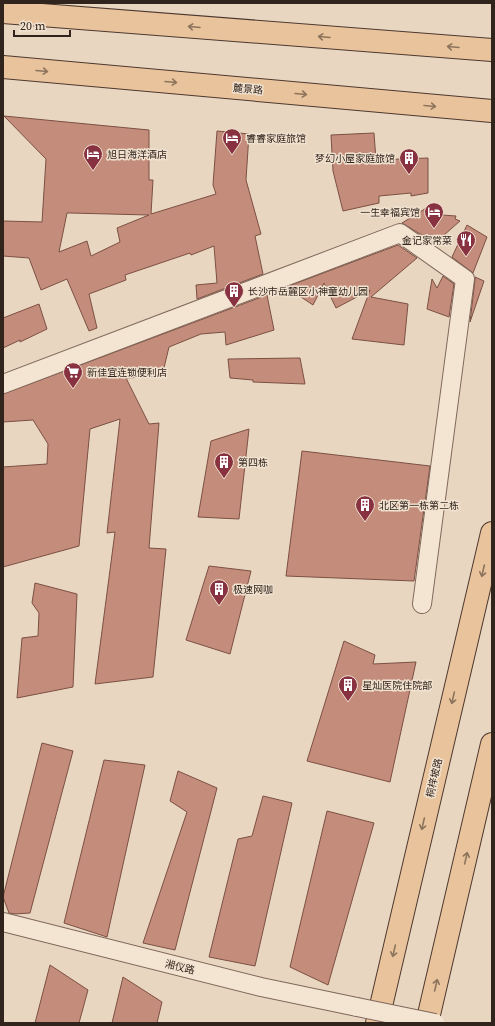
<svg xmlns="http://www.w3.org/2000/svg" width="495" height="1026" font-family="'Source Serif 4','Noto Sans SC',serif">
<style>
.building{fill:#c38c7b;stroke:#7c5043;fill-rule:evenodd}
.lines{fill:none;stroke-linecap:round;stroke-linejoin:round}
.street-casing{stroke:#80685b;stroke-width:20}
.primary-casing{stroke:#4e382f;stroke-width:24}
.street{stroke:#f4e5d3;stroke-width:18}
.primary{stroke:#e8c39c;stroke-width:22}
.street-bridge-casing{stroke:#80685b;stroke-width:20;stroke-linecap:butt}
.street-bridge{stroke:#f4e5d3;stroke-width:18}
.oneway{stroke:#8c745c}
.labels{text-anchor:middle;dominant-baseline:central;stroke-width:3;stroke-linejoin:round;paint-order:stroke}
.street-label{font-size:10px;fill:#31241d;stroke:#f1e2d0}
.poi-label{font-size:10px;fill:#31241d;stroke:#f1e2d0;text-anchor:start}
</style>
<rect width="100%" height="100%" fill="#e8d6c1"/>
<!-- building -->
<path class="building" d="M 4,116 L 149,130 L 149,180 L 153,180 L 151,214 L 216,194 L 213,185 L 217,131 L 249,134 L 246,180 L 261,234 L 255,236 L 263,274 L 197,299 L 196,285 L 217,283 L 214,246 L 191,255 L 190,253 L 125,275 L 126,280 L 89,294 L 97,328 L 89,331 L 67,279 L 41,290 L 29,258 L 3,256 L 3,221 L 42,222 L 46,159 ZM 67,213 L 70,213 L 149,215 L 117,228 L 120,242 L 91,256 L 87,241 L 59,252 Z
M 374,133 L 376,160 L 428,158 L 428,193 L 411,196 L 411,193 L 379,196 L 379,203 L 343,211 L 333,171 L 331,135 Z
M 428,207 L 428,214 L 456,216 L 455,219 L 460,221 L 435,243 L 402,223 Z
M 467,225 L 487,237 L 473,273 L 452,257 Z
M 398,245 L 417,258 L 371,297 L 408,304 L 404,345 L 352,339 L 370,290 L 336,308 L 324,283 L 313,305 L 286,287 Z
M 443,276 L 454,284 L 449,317 L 427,309 L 432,279 L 437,288 Z
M 475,277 L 484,281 L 470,322 L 475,280 Z
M 267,295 L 274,330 L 226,345 L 225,332 L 201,334 L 169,347 L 162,376 L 126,378 L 149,424 L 159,423 L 149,548 L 166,549 L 153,677 L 95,684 L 115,532 L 107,533 L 120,419 L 90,429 L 79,546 L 3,567 L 3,467 L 47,464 L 48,444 L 33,420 L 3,422 L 3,394 Z
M 39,304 L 47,329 L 20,342 L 20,340 L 3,348 L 3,318 Z
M 300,358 L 305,384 L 253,382 L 253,380 L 230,378 L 228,359 Z
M 249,429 L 239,519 L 198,517 L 211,441 Z
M 302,451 L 430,466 L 414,581 L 286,576 Z
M 209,566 L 251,571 L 230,654 L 186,640 Z
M 35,583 L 77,594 L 73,687 L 17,698 L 22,638 L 38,636 L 39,613 L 32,603 Z
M 344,641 L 375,655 L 373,664 L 416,662 L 390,782 L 307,761 Z
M 42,743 L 73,751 L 30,913 L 15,914 L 9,913 L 3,897 Z
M 104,760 L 145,765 L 107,937 L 64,923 Z
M 178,771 L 217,788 L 175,950 L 143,943 L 187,812 L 170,801 Z
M 263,796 L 292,803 L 255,966 L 209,957 L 238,839 L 252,836 Z
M 327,811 L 374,823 L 328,985 L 290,967 Z
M 50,965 L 88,990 L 79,1023 L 35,1023 Z
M 123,977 L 162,1002 L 157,1023 L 112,1023 Z"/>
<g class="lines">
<!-- street casing -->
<g class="street-casing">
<path id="street" d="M 3,384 L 400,233 L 465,279 L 422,604
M 3,922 L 261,987 L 357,1007"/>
</g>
<!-- primary casing -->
<g class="primary-casing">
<path id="primary" d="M 3,12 L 492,50
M 3,67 L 492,111
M 377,1023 L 492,533
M 427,1023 L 492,744"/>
</g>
<!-- street -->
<use href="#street" class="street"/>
<!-- primary -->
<use href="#primary" class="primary"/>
<!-- street-bridge casing -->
<g class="street-bridge-casing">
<path id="street-bridge" d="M 357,1007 L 435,1023"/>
</g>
<!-- street-bridge -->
<use href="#street-bridge" class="street-bridge"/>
</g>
<!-- one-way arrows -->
<defs><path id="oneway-shaft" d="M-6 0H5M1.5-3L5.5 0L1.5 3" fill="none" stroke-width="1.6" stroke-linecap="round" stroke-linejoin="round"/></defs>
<g class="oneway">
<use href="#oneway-shaft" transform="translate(194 27) rotate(-175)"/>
<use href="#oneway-shaft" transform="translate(324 37) rotate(-175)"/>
<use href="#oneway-shaft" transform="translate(453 47) rotate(-175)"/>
<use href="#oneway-shaft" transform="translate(42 71) rotate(5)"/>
<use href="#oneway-shaft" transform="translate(171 82) rotate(5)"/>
<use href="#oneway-shaft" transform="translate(301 94) rotate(5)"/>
<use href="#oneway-shaft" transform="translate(430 106) rotate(5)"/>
<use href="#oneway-shaft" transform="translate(483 571) rotate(103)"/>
<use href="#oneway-shaft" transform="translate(453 698) rotate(103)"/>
<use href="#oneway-shaft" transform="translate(423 824) rotate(103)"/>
<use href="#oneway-shaft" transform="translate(466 858) rotate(-77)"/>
<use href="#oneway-shaft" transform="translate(394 951) rotate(103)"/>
<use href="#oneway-shaft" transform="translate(436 985) rotate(-77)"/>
</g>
<!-- icons -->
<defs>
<g id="hotel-pin" transform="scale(1)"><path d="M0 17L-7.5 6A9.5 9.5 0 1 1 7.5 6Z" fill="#883141" stroke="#f1e2d0"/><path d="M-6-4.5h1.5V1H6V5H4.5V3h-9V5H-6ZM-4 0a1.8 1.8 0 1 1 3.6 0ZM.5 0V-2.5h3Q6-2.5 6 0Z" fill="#fff"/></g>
<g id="building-pin" transform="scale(1)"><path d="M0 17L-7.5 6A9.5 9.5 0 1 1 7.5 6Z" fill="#883141" stroke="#f1e2d0"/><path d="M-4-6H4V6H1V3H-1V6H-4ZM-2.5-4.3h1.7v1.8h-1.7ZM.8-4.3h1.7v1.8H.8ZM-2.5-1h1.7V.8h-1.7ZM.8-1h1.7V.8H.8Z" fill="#fff"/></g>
<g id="restaurant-pin" transform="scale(1)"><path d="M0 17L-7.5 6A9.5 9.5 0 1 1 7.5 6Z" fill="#883141" stroke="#f1e2d0"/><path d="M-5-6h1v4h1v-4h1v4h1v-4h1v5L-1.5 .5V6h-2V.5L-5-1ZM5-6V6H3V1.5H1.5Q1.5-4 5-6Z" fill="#fff"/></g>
<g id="supermarket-pin" transform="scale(1)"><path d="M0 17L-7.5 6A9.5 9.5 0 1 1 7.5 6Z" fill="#883141" stroke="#f1e2d0"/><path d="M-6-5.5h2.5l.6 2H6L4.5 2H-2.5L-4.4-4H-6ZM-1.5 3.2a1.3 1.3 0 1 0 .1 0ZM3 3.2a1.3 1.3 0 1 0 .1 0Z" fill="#fff"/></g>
</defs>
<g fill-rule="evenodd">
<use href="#hotel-pin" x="232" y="138"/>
<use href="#hotel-pin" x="93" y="154"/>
<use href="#building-pin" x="409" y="158"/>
<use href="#hotel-pin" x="434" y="212"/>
<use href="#restaurant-pin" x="466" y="240"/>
<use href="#building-pin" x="234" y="291"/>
<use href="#supermarket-pin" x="73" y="372"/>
<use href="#building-pin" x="224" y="462"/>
<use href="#building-pin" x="365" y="505"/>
<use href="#building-pin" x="219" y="589"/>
<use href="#building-pin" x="348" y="685"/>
</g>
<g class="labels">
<!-- street labels -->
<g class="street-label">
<text transform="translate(248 89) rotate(5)">麓景路</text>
<text transform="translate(434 778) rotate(-77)">桐梓坡路</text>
<text transform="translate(180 967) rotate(14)">湘仪路</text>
</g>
<!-- poi labels -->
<g class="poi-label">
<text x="246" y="138">睿睿家庭旅馆</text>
<text x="107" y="154">旭日海洋酒店</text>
<text x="395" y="158" text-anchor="end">梦幻小屋家庭旅馆</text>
<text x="420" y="212" text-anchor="end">一生幸福宾馆</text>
<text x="452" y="240" text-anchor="end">金记家常菜</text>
<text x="248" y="291">长沙市岳麓区小神童幼儿园</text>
<text x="87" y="372">新佳宜连锁便利店</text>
<text x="238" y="462">第四栋</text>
<text x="379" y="505">北区第一栋第二栋</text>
<text x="233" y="589">极速网咖</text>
<text x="362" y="685">星灿医院住院部</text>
</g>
</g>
<!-- border -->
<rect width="495" height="1026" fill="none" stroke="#31241d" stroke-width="8"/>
<!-- scale -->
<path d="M14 30v6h56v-6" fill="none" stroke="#31241d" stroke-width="2"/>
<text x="20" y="30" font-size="12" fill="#31241d" stroke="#f1e2d0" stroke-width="3" paint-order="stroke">20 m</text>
</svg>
